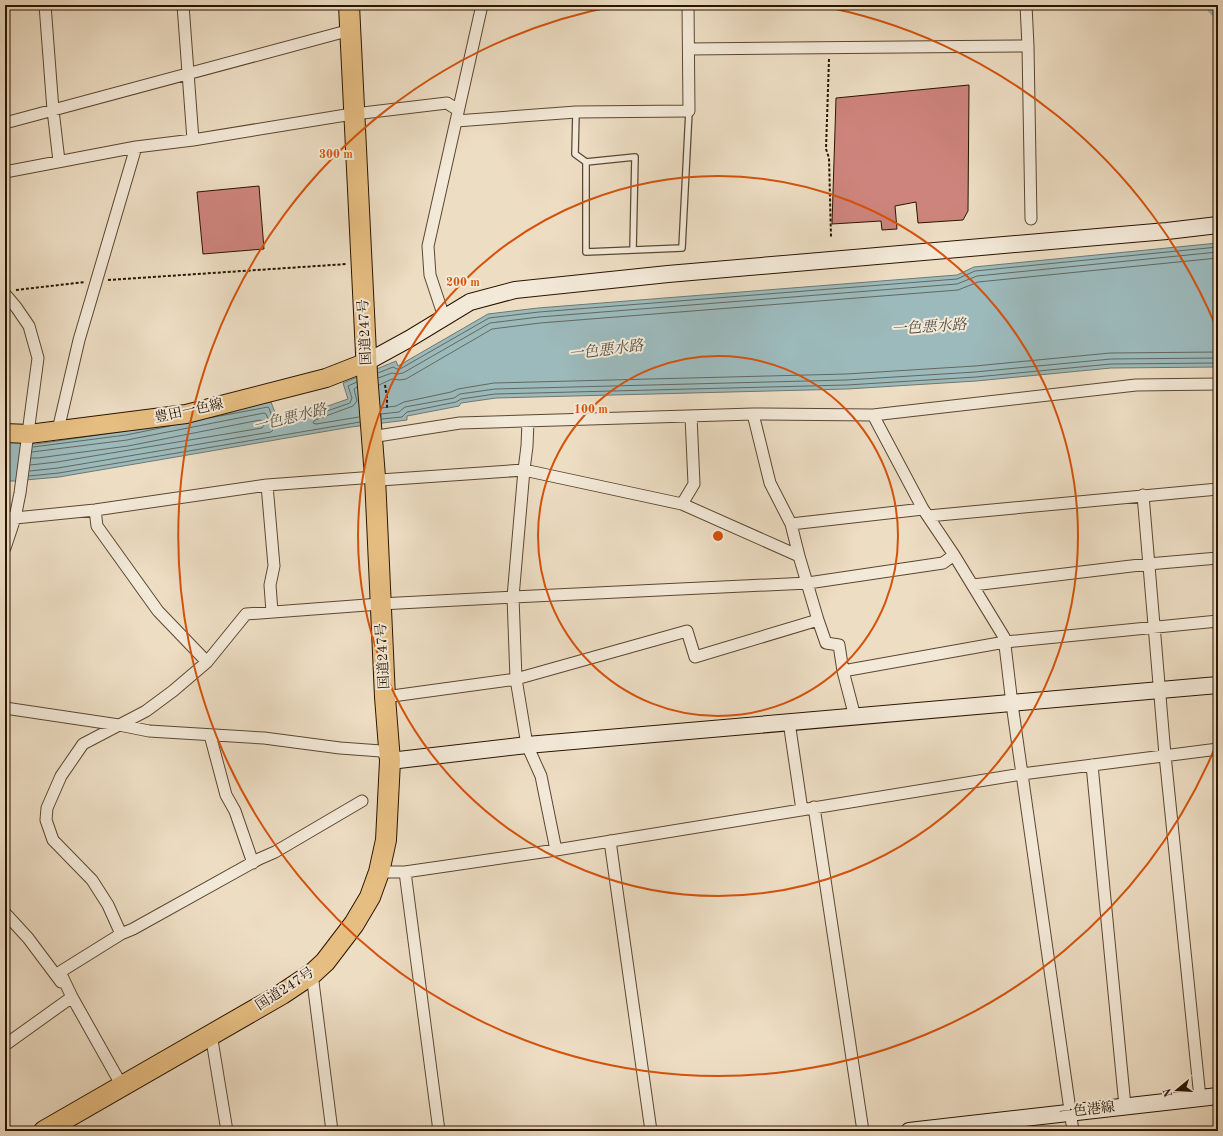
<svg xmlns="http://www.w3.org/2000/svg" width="1223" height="1136" font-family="'Old Standard TT','Noto Serif JP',serif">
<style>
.water{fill:#9cbabc;stroke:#6e7871}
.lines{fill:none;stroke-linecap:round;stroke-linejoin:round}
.shore{stroke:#63685e;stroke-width:1}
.river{stroke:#9cbabc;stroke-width:22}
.building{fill:#cd847c;stroke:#2a1500}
.lane-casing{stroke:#5b4731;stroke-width:8}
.street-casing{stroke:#5b4731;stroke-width:13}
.secondary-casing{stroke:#2a1500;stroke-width:18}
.primary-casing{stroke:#2a1500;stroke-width:20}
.highway-casing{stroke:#2a1500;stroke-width:22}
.path{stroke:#2a1500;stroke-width:2;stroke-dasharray:3 2;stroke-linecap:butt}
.lane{stroke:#f3e9d8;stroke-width:5.5}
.street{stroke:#f3e9d8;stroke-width:11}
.secondary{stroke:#f3e9d8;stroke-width:16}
.primary{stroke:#e6be82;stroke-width:18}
.highway{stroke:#e6be82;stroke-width:20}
.ring{fill:none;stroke:#d5520b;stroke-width:2}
.labels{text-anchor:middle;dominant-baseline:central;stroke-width:4;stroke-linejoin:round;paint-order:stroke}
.street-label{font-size:14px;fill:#2a1500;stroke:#f3e9d8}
.water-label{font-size:15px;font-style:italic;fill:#524f42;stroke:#f3e9d8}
.centre{fill:#d5520b;stroke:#f3e9d8;stroke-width:2}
.ring-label{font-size:12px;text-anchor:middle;font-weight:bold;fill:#d5520b;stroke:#f3e9d8;stroke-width:4;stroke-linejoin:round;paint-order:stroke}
</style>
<rect width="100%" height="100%" fill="#edddc3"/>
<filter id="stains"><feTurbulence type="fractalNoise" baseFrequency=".005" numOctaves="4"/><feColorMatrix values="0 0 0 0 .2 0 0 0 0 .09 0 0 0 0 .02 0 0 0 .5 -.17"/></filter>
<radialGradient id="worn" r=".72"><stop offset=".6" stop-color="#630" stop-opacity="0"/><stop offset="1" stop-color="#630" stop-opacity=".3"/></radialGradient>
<!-- water -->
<path class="water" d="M 1218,243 L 1218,367 L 1111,368 L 976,381 L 847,389 L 496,398 L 461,403 L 459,406 L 407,416 L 407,420 L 351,427 L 59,477 L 14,481 L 5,481 L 5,441 L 36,444 L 126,431 L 271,402 L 279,423 L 348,399 L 343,383 L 396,361 L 398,366 L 488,314 L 538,308 L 957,275 L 974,267 Z"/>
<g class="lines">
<!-- shore -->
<path class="shore" d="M 378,373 L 393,367 L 397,369 L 400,369 L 489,318 L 539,312 L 957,279 L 975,271 L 1218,247
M 378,378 L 392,373 L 398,374 L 403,373 L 490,323 L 539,317 L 957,284 L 977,276 L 1218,252
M 379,385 L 392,379 L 400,380 L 406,379 L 492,329 L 540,323 L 958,290 L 978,282 L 1218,258
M 357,387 L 354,389 L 357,401 L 353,406 L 315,420 L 313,423 L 316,424 L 359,417
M 381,408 L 396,406 L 404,402 L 451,392 L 458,389 L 494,383 L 846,374 L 975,366 L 1110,353 L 1218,352
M 381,414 L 399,412 L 405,407 L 454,398 L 460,394 L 495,389 L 846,380 L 975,372 L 1111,359 L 1218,358
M 209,418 L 268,407 L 269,408 L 275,425 L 281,427 L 350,403 L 352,398 L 348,386 L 357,382
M 382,419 L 402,417 L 407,412 L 456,402 L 461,399 L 495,394 L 847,385 L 976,377 L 1111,364 L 1218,363
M 33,447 L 126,435 L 170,426
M 30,465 L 57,462 L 262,428 L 264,425 L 262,421 L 260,420 L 128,446 L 38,458 L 31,458
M 30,471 L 58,468 L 271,432 L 273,430 L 266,414 L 264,413 L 127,440 L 32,452
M 29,476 L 59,473 L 360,422"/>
<!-- river -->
<path class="river" d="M 1217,5 L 1218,6"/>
</g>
<!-- building -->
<path class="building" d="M 969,85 L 968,211 L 963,220 L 918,223 L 916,202 L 895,206 L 897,229 L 882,230 L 881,221 L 832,224 L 836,98 Z
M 259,186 L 264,249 L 203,254 L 197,192 Z"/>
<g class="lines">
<!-- lane casing -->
<g class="lane-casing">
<path id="lane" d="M 576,112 L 575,154 L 586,162 L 586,252 L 682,248 L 689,111
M 586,162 L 635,157 L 633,250"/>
</g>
<!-- street casing -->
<g class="street-casing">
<path id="street" d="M 45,5 L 53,110 L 59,161
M 183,5 L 193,140
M 1026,5 L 1028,46 L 1031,219
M 689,49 L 1028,46
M 456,121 L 576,112 L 689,111 L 688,5
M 5,123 L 343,32 L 350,32
M 5,172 L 136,147 L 193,140 L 346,115 L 447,103 L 458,110
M 5,294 L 16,307 L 29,326 L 38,358 L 20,493 L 15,518 L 5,548
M 444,317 L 430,275 L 428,246 L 482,5
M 753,414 L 770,483 L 791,524 L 799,556
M 873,415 L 923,509 L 954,555 L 1004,637 L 1012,704 L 1073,1131
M 528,421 L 527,446 L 524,470 L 513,597 L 516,679 L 527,745 L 541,776 L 556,850
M 58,430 L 79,340 L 136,147
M 371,437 L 460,423 L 753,414 L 873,415 L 1136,385 L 1218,384
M 267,485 L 274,566 L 270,585 L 272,612
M 1143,495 L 1165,755 L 1200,1098
M 682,504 L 694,484 L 691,416
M 95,510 L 97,526 L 158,611 L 207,662
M 928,516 L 1218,489
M 5,517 L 15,518 L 95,510 L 267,485 L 375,477 L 380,480 L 524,470 L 682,504 L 799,556 L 818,620 L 826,643 L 839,645 L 843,671 L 855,717
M 791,524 L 923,509
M 973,585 L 1148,564 L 1218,558
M 843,671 L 1005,642 L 1218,621
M 385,697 L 516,679 L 687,631 L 695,657 L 818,620
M 5,708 L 119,725 L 149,731 L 264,738 L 340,748 L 381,751 L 390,760
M 789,722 L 802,810
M 210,735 L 226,795 L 235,811 L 253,863
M 1092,765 L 1125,1106
M 814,807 L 863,1131
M 610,841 L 651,1131
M 379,872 L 405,872 L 556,850 L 1022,774 L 1218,749
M 405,872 L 439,1131
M 5,913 L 28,938 L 61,982
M 121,934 L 108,905 L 92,880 L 53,840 L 46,820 L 47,808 L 61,776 L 83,744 L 146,711 L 173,691 L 207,662 L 246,614 L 380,604 L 513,597 L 808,583 L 943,563 L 954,555
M 312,974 L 332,1131
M 211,1034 L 227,1131
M 5,1045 L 72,997
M 122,1086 L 72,997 L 60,972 L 121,934 L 133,929 L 259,859 L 275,852 L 362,801"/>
</g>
<!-- secondary casing -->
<g class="secondary-casing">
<path id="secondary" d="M 367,362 L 409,339 L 470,302 L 515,290 L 668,274 L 1167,231 L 1218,225
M 390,761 L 527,745 L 1218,685
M 909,1131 L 1218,1096"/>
</g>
<!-- primary casing -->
<g class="primary-casing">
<path id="primary" d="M 5,433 L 29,434 L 186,414 L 326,378 L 367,362"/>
</g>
<!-- highway casing -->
<g class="highway-casing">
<path id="highway" d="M 44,1131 L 282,994 L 312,974 L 325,962 L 354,924 L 370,897 L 379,872 L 386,840 L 390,761 L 385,697 L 375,477 L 367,374 L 349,5"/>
</g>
<!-- path -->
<path class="path" d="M 829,59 L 826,149 L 829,158 L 831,237
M 108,280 L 347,264
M 16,290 L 85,282
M 385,385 L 387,398 L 387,408"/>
<!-- lane -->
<use href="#lane" class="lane"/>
<!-- street -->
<use href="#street" class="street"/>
<!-- secondary -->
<use href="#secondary" class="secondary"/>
<!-- primary -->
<use href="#primary" class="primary"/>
<!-- highway -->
<use href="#highway" class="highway"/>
</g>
<!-- distance rings -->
<g class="ring">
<circle cx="718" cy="536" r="180"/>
<circle cx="718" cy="536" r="360"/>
<path d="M1217 743A540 540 0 1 1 620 5M816 5A540 540 0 0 1 1217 329"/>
</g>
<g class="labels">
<!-- street labels -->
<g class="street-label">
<text transform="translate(365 332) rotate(-93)">国道247号</text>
<text transform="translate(189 411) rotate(-12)">豊田一色線</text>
<text transform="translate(383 656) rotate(-93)">国道247号</text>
<text transform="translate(285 989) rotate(-33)">国道247号</text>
<text transform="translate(1087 1110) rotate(-6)">一色港線</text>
</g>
<!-- water labels -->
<g class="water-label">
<text transform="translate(929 328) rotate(-4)">一色悪水路</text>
<text transform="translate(606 351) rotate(-7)">一色悪水路</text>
<text transform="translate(290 419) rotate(-14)">一色悪水路</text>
</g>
</g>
<circle cx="718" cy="536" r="6" class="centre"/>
<g class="ring-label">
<text x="336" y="158">300 m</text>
<text x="463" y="286">200 m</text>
<text x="591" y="413">100 m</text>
</g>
<!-- margin -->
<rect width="1223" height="1136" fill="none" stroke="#edddc3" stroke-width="20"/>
<rect x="6" y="6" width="1211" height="1124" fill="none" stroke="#2a1500" stroke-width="2"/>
<rect x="10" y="10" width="1203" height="1116" fill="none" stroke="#2a1500"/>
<!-- north arrow -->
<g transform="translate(1177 1090) rotate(252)" stroke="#f3e9d8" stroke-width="3" paint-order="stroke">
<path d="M0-3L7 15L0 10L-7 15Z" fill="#2a1500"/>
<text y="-6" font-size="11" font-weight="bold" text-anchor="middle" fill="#2a1500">N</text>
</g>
<rect width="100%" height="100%" filter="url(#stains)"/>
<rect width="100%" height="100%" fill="url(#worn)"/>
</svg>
